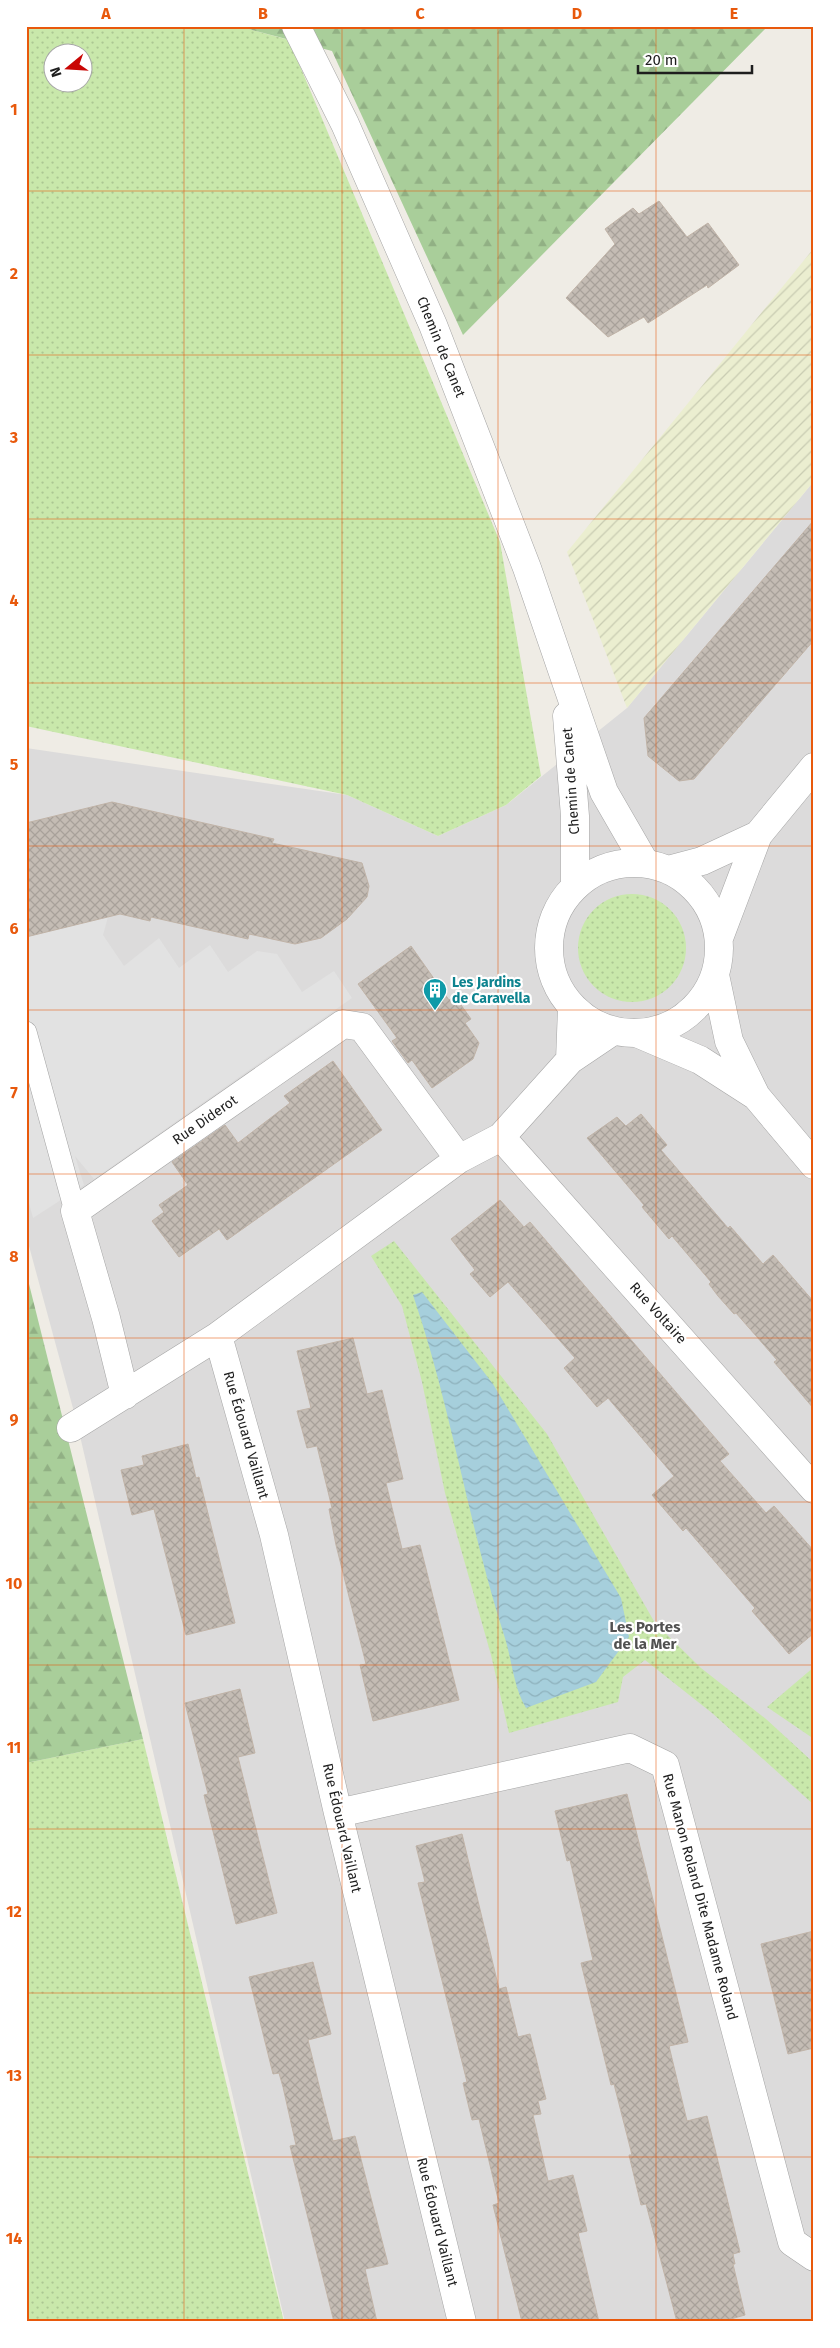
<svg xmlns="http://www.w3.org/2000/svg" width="840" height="2348" font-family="'Fira Sans',sans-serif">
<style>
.residential{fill:#dcdbdb}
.farmland{fill:url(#farmland-furrows)}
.grass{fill:url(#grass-dots);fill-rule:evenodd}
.forest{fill:url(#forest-firs)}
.parking{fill:#e2e2e2}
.water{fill:url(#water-waves)}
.building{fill:url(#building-cross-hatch);stroke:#c0b3a7}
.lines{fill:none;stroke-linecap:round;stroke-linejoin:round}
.service-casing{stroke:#a5a5a5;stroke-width:22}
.minor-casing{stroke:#a5a5a5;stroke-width:29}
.tertiary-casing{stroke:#a5a5a5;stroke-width:29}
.service{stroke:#fff;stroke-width:21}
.minor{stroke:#fff;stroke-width:28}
.tertiary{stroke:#fff;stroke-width:28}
.grid{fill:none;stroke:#e8590c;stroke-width:1;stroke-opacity:0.55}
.labels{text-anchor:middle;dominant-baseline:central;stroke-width:4.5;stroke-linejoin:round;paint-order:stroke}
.street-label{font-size:14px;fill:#1e1e1e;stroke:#fff}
.culture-label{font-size:14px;font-weight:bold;fill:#0d838f;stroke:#fff;text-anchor:start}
.neighbourhood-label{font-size:15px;font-weight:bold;fill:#515151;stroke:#fff}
.neatline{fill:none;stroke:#e8590c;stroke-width:2}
.grid-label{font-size:16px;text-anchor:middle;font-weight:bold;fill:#e8590c}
</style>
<defs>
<pattern id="farmland-furrows" width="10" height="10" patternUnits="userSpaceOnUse" patternTransform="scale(1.25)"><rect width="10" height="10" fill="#ebeed0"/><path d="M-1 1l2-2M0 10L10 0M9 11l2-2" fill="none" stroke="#c9ccb2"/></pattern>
<pattern id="grass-dots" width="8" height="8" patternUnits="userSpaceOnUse" patternTransform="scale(1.25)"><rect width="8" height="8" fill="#c9e8ab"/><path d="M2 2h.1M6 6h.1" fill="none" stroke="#acc793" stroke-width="1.8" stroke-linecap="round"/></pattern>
<pattern id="forest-firs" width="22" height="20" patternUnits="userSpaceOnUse" patternTransform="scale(1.25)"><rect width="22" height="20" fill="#a9ce9a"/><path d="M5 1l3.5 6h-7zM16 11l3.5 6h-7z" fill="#91b084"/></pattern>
<pattern id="water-waves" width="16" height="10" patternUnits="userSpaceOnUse" patternTransform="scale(1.25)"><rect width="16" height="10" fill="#a6cfdc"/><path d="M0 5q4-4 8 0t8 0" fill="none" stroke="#8eb1bc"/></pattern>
<pattern id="building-cross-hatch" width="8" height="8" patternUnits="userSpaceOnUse" patternTransform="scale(1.25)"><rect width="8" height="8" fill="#c4bcb4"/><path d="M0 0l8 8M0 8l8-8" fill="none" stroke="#a8a19a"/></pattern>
</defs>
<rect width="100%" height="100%" fill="#efece5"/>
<!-- residential -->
<path class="residential" d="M 814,481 L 814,2322 L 285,2322 L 77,1423 L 26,1235 L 26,748 L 347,795 L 438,836 L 506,805 L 627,708 Z"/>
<!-- farmland -->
<path class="farmland" d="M 814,248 L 814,481 L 627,708 L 567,552 Z"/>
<!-- grass -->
<path class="grass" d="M 26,26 L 237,26 L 289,40 L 500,542 L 541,776 L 506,805 L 438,836 L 347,795 L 26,726 ZM 52,52 L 82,52 L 82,82 L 52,82 Z
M578 948a54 54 0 1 1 108 0a54 54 0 1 1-108 0Z
M 394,1241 L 547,1434 L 655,1623 L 701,1668 L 766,1719 L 814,1763 L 814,1805 L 712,1713 L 645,1660 L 623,1677 L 618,1702 L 509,1733 L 491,1655 L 445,1493 L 422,1382 L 402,1306 L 371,1256 Z
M 814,1667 L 814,1739 L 767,1707 Z
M 143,1739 L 284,2322 L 26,2322 L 26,1763 Z"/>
<!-- forest -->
<path class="forest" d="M 237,26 L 768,26 L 463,335 L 332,51 Z
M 26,1272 L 143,1739 L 26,1763 Z"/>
<!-- parking -->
<path class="parking" d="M 108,917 L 103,935 L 124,966 L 159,938 L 179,968 L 210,945 L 228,972 L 257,951 L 277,954 L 302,992 L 334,971 L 352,998 L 94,1179 L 75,1156 L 84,1185 L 33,1218 L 26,1192 L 26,937 Z"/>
<!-- water -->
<path class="water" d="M 422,1292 L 493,1384 L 621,1598 L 629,1637 L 596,1682 L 526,1708 C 513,1686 512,1659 504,1635 C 468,1523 451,1406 413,1295 Z"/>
<!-- building -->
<path class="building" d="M 659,201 L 687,237 L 708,223 L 739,265 L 708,288 L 707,285 L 648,323 L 644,317 L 608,337 L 566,298 L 615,244 L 605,229 L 633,208 L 639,214 Z
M 814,520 L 814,640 L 694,779 L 679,781 L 648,756 L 644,718 Z
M 112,802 L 274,839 L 272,843 L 362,863 L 369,886 L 367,897 L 347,919 L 321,938 L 295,944 L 249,934 L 248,939 L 151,917 L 150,921 L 120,914 L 26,937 L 26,823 Z
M 411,946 L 449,1000 L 454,995 L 471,1019 L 465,1023 L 479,1043 L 473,1059 L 432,1088 L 412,1060 L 408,1063 L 392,1041 L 397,1038 L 358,984 Z
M 333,1061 L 382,1130 L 227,1240 L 219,1229 L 179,1257 L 152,1221 L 164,1212 L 159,1205 L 188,1185 L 172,1162 L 225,1125 L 238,1143 L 290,1103 L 284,1096 Z
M 641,1114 L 667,1145 L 661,1150 L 728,1228 L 730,1226 L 763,1264 L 773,1255 L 814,1302 L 814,1409 L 774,1362 L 777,1360 L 736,1313 L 734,1314 L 718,1296 L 709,1284 L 711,1282 L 672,1236 L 669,1239 L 642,1207 L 644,1205 L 587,1138 L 617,1117 L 626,1126 Z
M 500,1200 L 524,1227 L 530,1222 L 729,1454 L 720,1461 L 766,1513 L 774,1506 L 814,1551 L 814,1633 L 789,1654 L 752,1611 L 755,1608 L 686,1528 L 683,1531 L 652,1495 L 674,1476 L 608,1398 L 597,1407 L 564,1368 L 575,1358 L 508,1282 L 490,1297 L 470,1274 L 475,1270 L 451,1239 Z
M 353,1338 L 367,1394 L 382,1390 L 403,1479 L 386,1483 L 402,1549 L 420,1545 L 459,1700 L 373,1721 L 360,1665 L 366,1664 L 336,1545 L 329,1509 L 332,1508 L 317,1446 L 307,1448 L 297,1411 L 311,1408 L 297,1351 Z
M 188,1444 L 196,1478 L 199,1477 L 235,1623 L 186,1635 L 154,1509 L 132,1515 L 121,1470 L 144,1465 L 142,1456 Z
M 240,1689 L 255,1753 L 238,1757 L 277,1913 L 236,1924 L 204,1795 L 208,1794 L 185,1703 Z
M 627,1794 L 688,2042 L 669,2046 L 687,2121 L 707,2116 L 740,2252 L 733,2254 L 735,2264 L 733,2264 L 745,2315 L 720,2322 L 677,2322 L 646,2204 L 641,2205 L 629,2155 L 632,2155 L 614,2084 L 611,2085 L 581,1963 L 593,1960 L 570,1860 L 567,1861 L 555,1811 Z
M 462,1834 L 499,1989 L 506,1987 L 518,2037 L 530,2034 L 546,2099 L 538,2101 L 541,2114 L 533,2115 L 548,2181 L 573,2175 L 587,2231 L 578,2233 L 599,2322 L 522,2322 L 493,2205 L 499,2203 L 479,2119 L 472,2120 L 463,2083 L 467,2082 L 418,1883 L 425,1882 L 416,1846 Z
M 814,1931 L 814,2048 L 788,2054 L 761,1944 Z
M 313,1962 L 331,2034 L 308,2040 L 324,2106 L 333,2141 L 355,2136 L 388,2264 L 365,2269 L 377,2322 L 334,2322 L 290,2146 L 296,2145 L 283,2087 L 279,2073 L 273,2074 L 249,1977 Z"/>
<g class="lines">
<!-- service casing -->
<g class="service-casing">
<path id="service" d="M 26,1032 L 75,1211"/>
</g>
<!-- minor casing -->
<g class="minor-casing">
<path id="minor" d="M 296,26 L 345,124 L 433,325 L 527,568 L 604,792 L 645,863
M 567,716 L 575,816 L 575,886
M 570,1060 L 572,1008
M 501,1137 L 814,1489
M 125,1395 L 106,1318 L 75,1211 L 343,1024 L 362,1027 L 459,1159
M 71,1428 L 218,1336
M 338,1813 L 630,1748 L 665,1765 L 792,2242 L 814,2257
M 462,2322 L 338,1813 L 274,1535 L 218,1336 L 459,1159 L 501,1137 L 570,1060 L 613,1031"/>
</g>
<!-- tertiary casing -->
<g class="tertiary-casing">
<path id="tertiary" d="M549 948a85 85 0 1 1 170 0a85 85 0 1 1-170 0Z
M 668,870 L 702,861 L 758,835
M 719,938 L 758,835 L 814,767
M 715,975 L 729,1041 L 756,1096 L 814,1165
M 639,1034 L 700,1060 L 756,1096"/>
</g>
<!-- service -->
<use href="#service" class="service"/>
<!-- minor -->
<use href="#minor" class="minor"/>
<!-- tertiary -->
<use href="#tertiary" class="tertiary"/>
</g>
<!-- grid -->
<path class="grid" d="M 184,26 L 184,2322M 342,26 L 342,2322M 498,26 L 498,2322M 656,26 L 656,2322M 26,191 L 814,191M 26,355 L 814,355M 26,519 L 814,519M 26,683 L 814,683M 26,846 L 814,846M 26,1010 L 814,1010M 26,1174 L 814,1174M 26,1338 L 814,1338M 26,1502 L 814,1502M 26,1665 L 814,1665M 26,1829 L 814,1829M 26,1993 L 814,1993M 26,2157 L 814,2157"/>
<!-- icons -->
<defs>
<g id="building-pin" transform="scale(1.25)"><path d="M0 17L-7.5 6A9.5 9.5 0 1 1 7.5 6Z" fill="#0f9aa8" stroke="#fff"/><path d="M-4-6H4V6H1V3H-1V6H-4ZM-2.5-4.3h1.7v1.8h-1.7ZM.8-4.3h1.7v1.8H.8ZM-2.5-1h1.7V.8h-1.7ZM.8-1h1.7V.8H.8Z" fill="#fff"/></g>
</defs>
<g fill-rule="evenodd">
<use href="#building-pin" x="435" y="990"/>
</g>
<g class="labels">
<!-- street labels -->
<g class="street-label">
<text transform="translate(441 347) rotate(68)">Chemin de Canet</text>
<text transform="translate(571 781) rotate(-94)">Chemin de Canet</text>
<text transform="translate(205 1120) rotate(-35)">Rue Diderot</text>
<text transform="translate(658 1313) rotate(48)">Rue Voltaire</text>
<text transform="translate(246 1435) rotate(74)">Rue Édouard Vaillant</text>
<text transform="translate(342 1828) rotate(77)">Rue Édouard Vaillant</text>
<text transform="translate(700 1897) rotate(75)">Rue Manon Roland Dite Madame Roland</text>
<text transform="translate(437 2222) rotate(76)">Rue Édouard Vaillant</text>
</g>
<!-- culture labels -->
<g class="culture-label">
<text x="452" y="982">Les Jardins<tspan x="452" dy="16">de Caravella</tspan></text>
</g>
<!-- neighbourhood labels -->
<g class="neighbourhood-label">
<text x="645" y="1627">Les Portes<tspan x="645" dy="17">de la Mer</tspan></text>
</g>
</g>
<!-- border -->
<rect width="840" height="2348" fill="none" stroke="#ffffff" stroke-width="55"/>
<!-- north arrow -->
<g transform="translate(68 68) rotate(252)"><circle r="24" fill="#ffffff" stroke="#a5a5a5"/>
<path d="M0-4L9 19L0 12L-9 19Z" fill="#c90604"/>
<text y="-8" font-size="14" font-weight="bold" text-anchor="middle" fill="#1e1e1e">N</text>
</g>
<!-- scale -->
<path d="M638 65v8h114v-8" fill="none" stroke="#1e1e1e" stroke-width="2.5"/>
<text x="645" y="65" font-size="15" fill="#1e1e1e" stroke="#ffffff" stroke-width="4" paint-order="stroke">20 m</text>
<rect x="28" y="28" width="784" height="2292" class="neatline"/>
<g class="grid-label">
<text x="106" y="19">A</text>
<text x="263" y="19">B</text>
<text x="420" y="19">C</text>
<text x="577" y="19">D</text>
<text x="734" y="19">E</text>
<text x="14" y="115">1</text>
<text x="14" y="279">2</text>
<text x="14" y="443">3</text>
<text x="14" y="606">4</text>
<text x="14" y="770">5</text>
<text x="14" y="934">6</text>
<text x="14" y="1098">7</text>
<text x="14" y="1262">8</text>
<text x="14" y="1425">9</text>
<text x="14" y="1589">10</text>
<text x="14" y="1753">11</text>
<text x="14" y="1917">12</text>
<text x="14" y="2081">13</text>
<text x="14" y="2244">14</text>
</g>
</svg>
